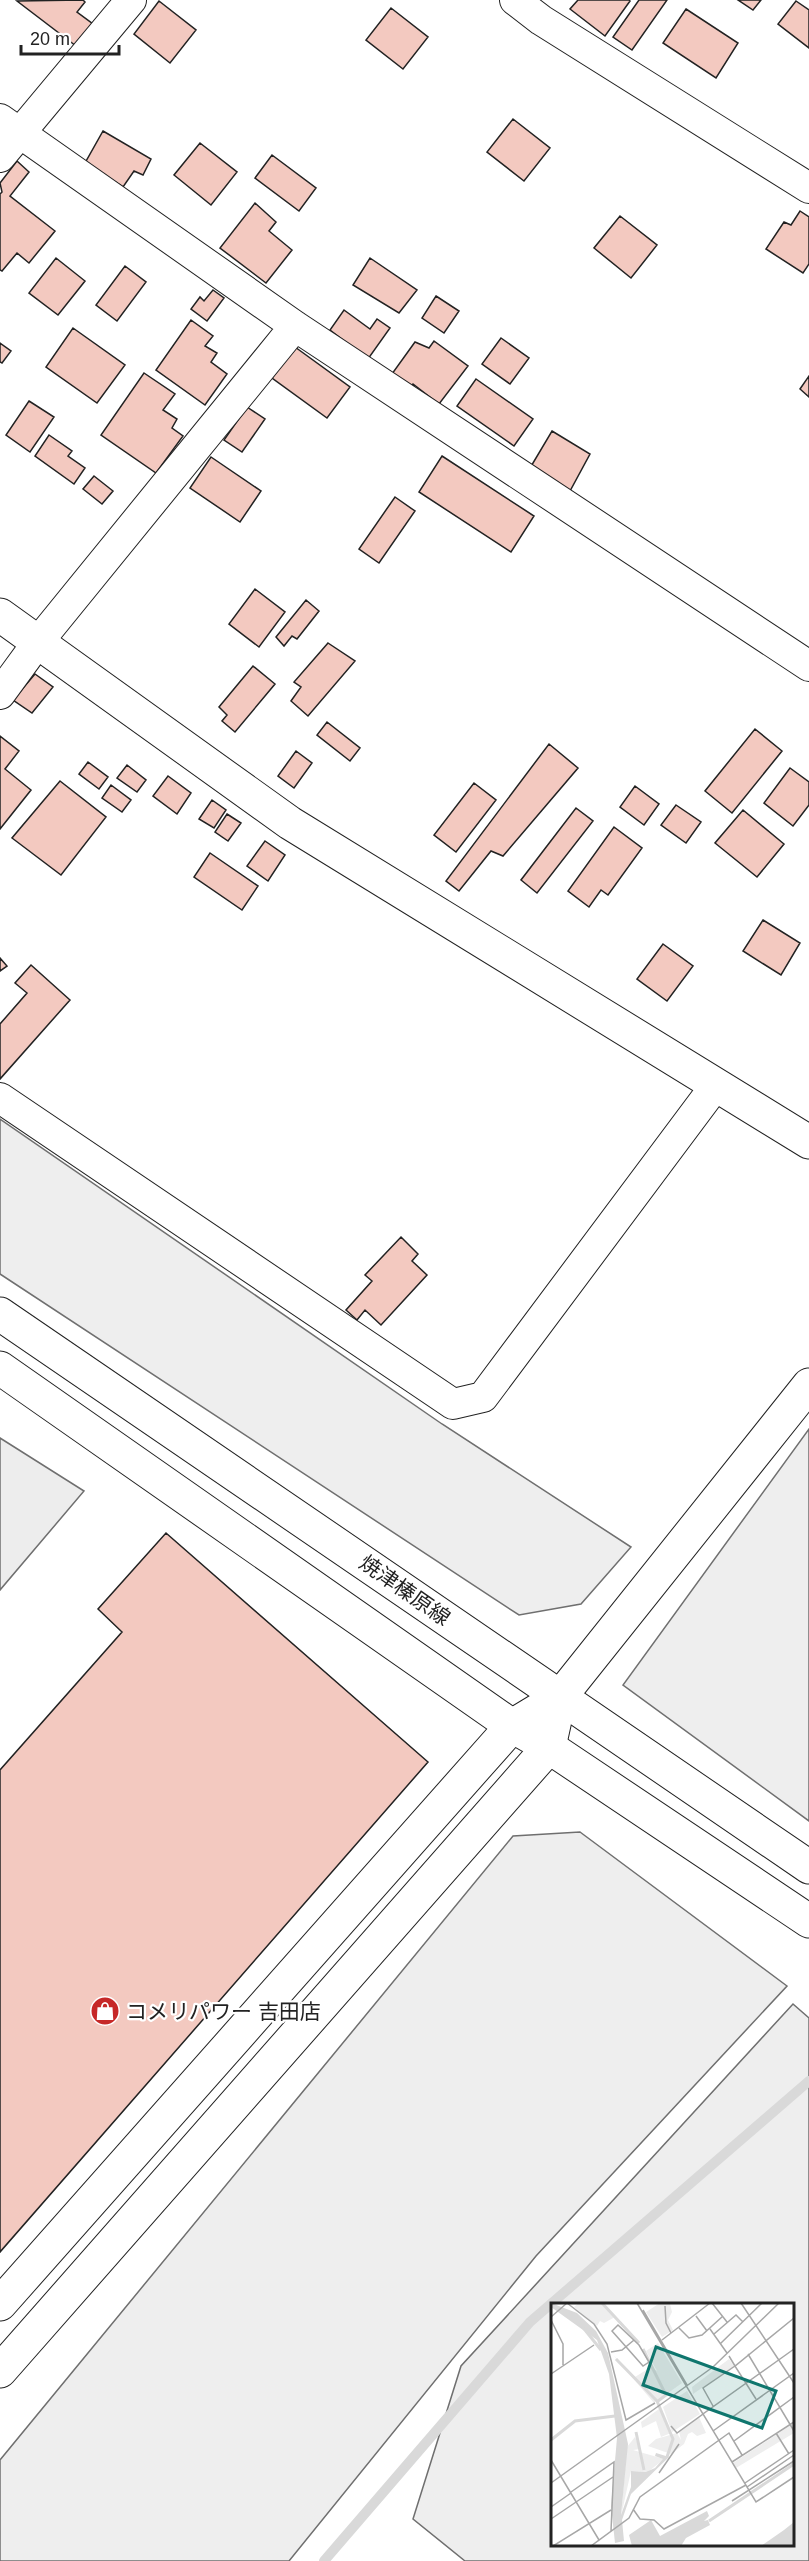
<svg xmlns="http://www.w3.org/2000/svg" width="809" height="2561" font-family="Arial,'Noto Sans JP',sans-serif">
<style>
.green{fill:#eee;stroke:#6f6f6f;stroke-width:1.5;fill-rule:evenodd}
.parking{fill:#ededed;stroke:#6f6f6f;stroke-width:1.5}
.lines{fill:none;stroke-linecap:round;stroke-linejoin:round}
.stream{stroke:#d9d9d9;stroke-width:10}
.building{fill:#f3c9c0;stroke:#222;stroke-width:1.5}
.street-casing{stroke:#222;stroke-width:32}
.secondary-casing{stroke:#222;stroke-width:35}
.primary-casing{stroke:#222;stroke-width:35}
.street{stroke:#fff;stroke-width:30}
.secondary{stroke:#fff;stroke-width:33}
.primary{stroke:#fff;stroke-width:33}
.labels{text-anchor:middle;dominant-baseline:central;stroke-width:4.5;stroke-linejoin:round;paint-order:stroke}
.street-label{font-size:21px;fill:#222;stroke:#fff}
.poi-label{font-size:21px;fill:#222;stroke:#fff;text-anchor:start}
.inset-river{fill:none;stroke:#d9d9d9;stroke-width:3}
.inset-road{fill:none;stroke:#a7a7a7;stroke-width:1.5}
.view{fill:#0f766e;fill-opacity:0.15;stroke:#0f766e;stroke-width:3}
.inset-edge{fill:none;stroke:#222;stroke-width:3}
</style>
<rect width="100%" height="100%" fill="#fff"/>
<!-- green -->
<path class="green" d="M 0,1119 L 442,1424 L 631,1547 L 581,1604 L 519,1615 L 0,1274 Z
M 809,1429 L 809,1821 L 623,1685 Z
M 580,1832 L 787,1986 L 536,2256 L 289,2561 L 0,2561 L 0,2460 L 513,1836 Z
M 793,2004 L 809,2018 L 809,2561 L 465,2561 L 413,2519 L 461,2366 ZM 552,2304 L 792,2304 L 792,2544 L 552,2544 Z"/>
<!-- parking -->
<path class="parking" d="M 0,1438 L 84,1491 L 0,1590 Z"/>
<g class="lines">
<!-- stream -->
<path class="stream" d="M 324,2561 L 530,2322 L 809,2081"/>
</g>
<!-- building -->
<path class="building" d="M 83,0 L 85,2 L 77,12 L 93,24 L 76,46 L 17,1 Z
M 578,0 L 629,0 L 630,1 L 605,36 L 570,9 Z
M 639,0 L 667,0 L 632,50 L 613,37 Z
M 738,0 L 761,0 L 753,10 Z
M 159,1 L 196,30 L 170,63 L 134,34 Z
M 796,1 L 809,10 L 809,48 L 778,24 Z
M 391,8 L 428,37 L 403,69 L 366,40 Z
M 686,9 L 738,43 L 716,78 L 663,43 Z
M 513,119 L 550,148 L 524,181 L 487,152 Z
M 103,131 L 151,159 L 143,175 L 134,171 L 123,187 L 85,163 Z
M 200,143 L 237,172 L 211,205 L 174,175 Z
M 272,155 L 316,188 L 299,211 L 255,178 Z
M 17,161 L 29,172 L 10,196 L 55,231 L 29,263 L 17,253 L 2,271 L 0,270 L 0,194 L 2,192 L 0,183 Z
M 255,203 L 276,222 L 269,231 L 292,250 L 266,283 L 220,248 Z
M 800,211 L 809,217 L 809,264 L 803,273 L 766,249 L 784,222 L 791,225 Z
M 620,216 L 657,245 L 631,278 L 594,248 Z
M 56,258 L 85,281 L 58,315 L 29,293 Z
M 370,258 L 417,290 L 399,313 L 353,285 Z
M 125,266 L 146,282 L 117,321 L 96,305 Z
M 213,290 L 224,298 L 207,321 L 191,309 L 200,297 L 204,301 Z
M 436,296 L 459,311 L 444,333 L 422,318 Z
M 344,310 L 370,329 L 377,319 L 390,328 L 368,359 L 330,330 Z
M 191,320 L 213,336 L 205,346 L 217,353 L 211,362 L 227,374 L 205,405 L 156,370 Z
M 73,328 L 125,365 L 97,403 L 46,367 Z
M 501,338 L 529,358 L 510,384 L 482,364 Z
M 434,341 L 468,366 L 439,404 L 413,384 L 407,392 L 389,378 L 415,342 L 429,348 Z
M 0,343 L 11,351 L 2,363 L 0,362 Z
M 295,347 L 350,387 L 327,418 L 272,378 Z
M 144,373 L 175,394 L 163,410 L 177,419 L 172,428 L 183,436 L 156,473 L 101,435 Z
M 809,376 L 809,397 L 800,389 Z
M 476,379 L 533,419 L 514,446 L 457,406 Z
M 29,401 L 54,417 L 30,452 L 6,435 Z
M 247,407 L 265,419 L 242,452 L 224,440 Z
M 552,431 L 590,454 L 570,491 L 530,468 Z
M 49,435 L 72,451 L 68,456 L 85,468 L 74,484 L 35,456 Z
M 442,456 L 534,516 L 511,552 L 419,492 Z
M 211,457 L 261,491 L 240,522 L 190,488 Z
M 94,476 L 113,491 L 102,504 L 83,489 Z
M 395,497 L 415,511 L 379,563 L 359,549 Z
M 255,589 L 285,612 L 259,647 L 229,624 Z
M 306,600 L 319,611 L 297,639 L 292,636 L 284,646 L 276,637 Z
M 328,643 L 355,661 L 308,716 L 291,701 L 301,687 L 294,682 Z
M 253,666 L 275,684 L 235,732 L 222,721 L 227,715 L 219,707 Z
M 35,674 L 53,687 L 32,713 L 13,700 Z
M 327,722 L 360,748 L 350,761 L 317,735 Z
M 755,729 L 782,751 L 732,813 L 705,791 Z
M 0,736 L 19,751 L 5,769 L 31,790 L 0,829 Z
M 549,744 L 578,768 L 503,856 L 491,851 L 459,891 L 446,881 Z
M 296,751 L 312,763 L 294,788 L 278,776 Z
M 88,762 L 108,777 L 99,789 L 79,774 Z
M 127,765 L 146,780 L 137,792 L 117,778 Z
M 790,768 L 809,782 L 809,805 L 793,826 L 764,803 Z
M 168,776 L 191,793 L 177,814 L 153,796 Z
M 60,781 L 106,817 L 61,875 L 12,838 Z
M 474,783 L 496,800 L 456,852 L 434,835 Z
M 111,785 L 131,800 L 122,812 L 102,798 Z
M 635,786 L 659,804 L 644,825 L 620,807 Z
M 212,800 L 226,810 L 214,828 L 199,819 Z
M 676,805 L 701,822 L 686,843 L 661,825 Z
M 576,808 L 593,821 L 537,893 L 521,880 Z
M 743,810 L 784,844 L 757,877 L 715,843 Z
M 227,814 L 241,823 L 228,841 L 215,832 Z
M 614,827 L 642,848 L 608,895 L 601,890 L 589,907 L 568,891 Z
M 265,841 L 285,855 L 268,881 L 247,866 Z
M 210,853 L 258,886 L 242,910 L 194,877 Z
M 763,920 L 800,943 L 781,975 L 743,951 Z
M 663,944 L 693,966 L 667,1001 L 637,979 Z
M 0,958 L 7,966 L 0,971 Z
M 31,965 L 70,1000 L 0,1079 L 0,1024 L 27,993 L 15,983 Z
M 401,1237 L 418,1254 L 412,1261 L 427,1275 L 381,1325 L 365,1310 L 357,1320 L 346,1310 L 372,1281 L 365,1275 Z
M 166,1533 L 428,1762 L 0,2252 L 0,1770 L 122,1632 L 98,1609 Z"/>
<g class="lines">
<!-- street casing -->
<g class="street-casing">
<path id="street" d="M 515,0 L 541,20 L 809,188
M 0,119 L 295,326 L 809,666
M 0,157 L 131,0
M 0,694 L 38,642 L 295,326
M 0,1098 L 453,1404 L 483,1397 L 716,1085"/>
</g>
<!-- secondary casing -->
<g class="secondary-casing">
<path id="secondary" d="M 0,615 L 290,823 L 809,1142
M 0,2304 L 512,1726 L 560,1697 L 809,1385
M 0,2371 L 549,1747 L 560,1697"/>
</g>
<!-- primary casing -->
<g class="primary-casing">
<path id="primary" d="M 0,1314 L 809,1867
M 0,1368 L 512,1726 L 549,1747 L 809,1921"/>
</g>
<!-- street -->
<use href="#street" class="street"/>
<!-- secondary -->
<use href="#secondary" class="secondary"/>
<!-- primary -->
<use href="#primary" class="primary"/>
</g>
<!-- icons -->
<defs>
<g id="shop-disc" transform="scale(1.5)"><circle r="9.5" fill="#c62828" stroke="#fff"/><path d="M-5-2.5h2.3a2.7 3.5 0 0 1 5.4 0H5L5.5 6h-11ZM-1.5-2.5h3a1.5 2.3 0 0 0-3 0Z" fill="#fff"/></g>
</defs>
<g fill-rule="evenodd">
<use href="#shop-disc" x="105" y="2011"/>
</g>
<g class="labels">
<!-- street labels -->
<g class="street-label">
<text transform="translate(405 1590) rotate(35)">焼津榛原線</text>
</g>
<!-- poi labels -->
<g class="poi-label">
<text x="126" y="2011">コメリパワー 吉田店</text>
</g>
</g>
<!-- overview -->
<g transform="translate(551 2303)">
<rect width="243" height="243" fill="#fff"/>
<path d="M 28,0 L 52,0 L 64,14 L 53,20 L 49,18 L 46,23 L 23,4 ZM 109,0 L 119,1 L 121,9 L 117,17 L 122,27 L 111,34 L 95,9 ZM 107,40 L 131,80 L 103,100 L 62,52 L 84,74 L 100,64 L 106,68 L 95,48 ZM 178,56 L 183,63 L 142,91 L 141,84 ZM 136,88 L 149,111 L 121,129 L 112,104 ZM 108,106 L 120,130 L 110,134 L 105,118 L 91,125 L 90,119 ZM 148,114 L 155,130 L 146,133 L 141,129 L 137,131 L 133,141 L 120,151 L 97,143 L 105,136 L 126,130 L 130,137 L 128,128 ZM 243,120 L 243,130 L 185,165 L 182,160 ZM 84,134 L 89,146 L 82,147 L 113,156 L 97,169 L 80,168 L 70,213 L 76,144 Z" fill="#eee"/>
<path d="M 0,0 L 26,10 L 45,28 L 57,50 L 77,141 L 70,212 L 80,184 L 80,168 L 95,169 L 104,165 L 112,156 L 104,153 L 105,150 L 118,154 L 80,191 L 71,217 L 73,238 L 64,240 L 60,203 L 66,135 L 58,71 L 46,37 L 0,4 ZM 156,208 L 158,213 L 153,218 L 157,217 L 159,222 L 135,235 L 130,243 L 81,243 L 78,232 L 100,217 L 109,233 ZM 243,219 L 243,243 L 210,243 L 233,227 Z" fill="#d9d9d9"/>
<path class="inset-river" d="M 51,0 L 88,40M 30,22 L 50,47M 92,46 L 115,92 L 107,98M 65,56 L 106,98 L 122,136 L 116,154M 85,129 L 93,167M 0,137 L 24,118 L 64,113M 158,218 L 243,161"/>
<path class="inset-road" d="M 16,0 L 43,21 L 56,41 L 75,117 L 104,100M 86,0 L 152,111 L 126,130 L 120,123M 161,0 L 176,19M 190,0 L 243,80M 114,3 L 115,20 L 120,30M 92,7 L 136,82M 145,13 L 156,28M 0,14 L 16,0M 0,17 L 12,41 L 12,62M 67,22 L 88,42 L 98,59 L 92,63 L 61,28 ZM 128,25 L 138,35 L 151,32 L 172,13M 159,26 L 176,50M 163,31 L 185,12 L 192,19M 111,37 L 159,0M 169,41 L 211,0M 243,46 L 152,111 L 205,199 L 243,174M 60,49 L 71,47 L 83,37M 197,51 L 243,128M 178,53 L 184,63 L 243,15M 0,71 L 43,42M 162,103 L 152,85 L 184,63 L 205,96M 162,128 L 243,70M 225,130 L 238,151M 183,138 L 243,94M 0,157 L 48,237M 181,159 L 243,119M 108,170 L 128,141M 0,180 L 162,64 L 228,0M 194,180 L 243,147M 196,184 L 243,152M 20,189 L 63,159 L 60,228M 181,198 L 243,158M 0,204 L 20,190M 82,206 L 89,216 L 103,217 L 113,226 L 195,182M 0,216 L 62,174M 2,243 L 60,207M 40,243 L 78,215 L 89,194 L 178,130 L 191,152"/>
<path class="view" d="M 105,44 L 225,88 L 211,125 L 92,82 Z"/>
<rect width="243" height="243" class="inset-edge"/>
</g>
<!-- scale -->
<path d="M21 45v9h98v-9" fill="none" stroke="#222222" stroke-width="3"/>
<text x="30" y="45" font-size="18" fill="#222222" stroke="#ffffff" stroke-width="4.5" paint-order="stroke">20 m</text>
</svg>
